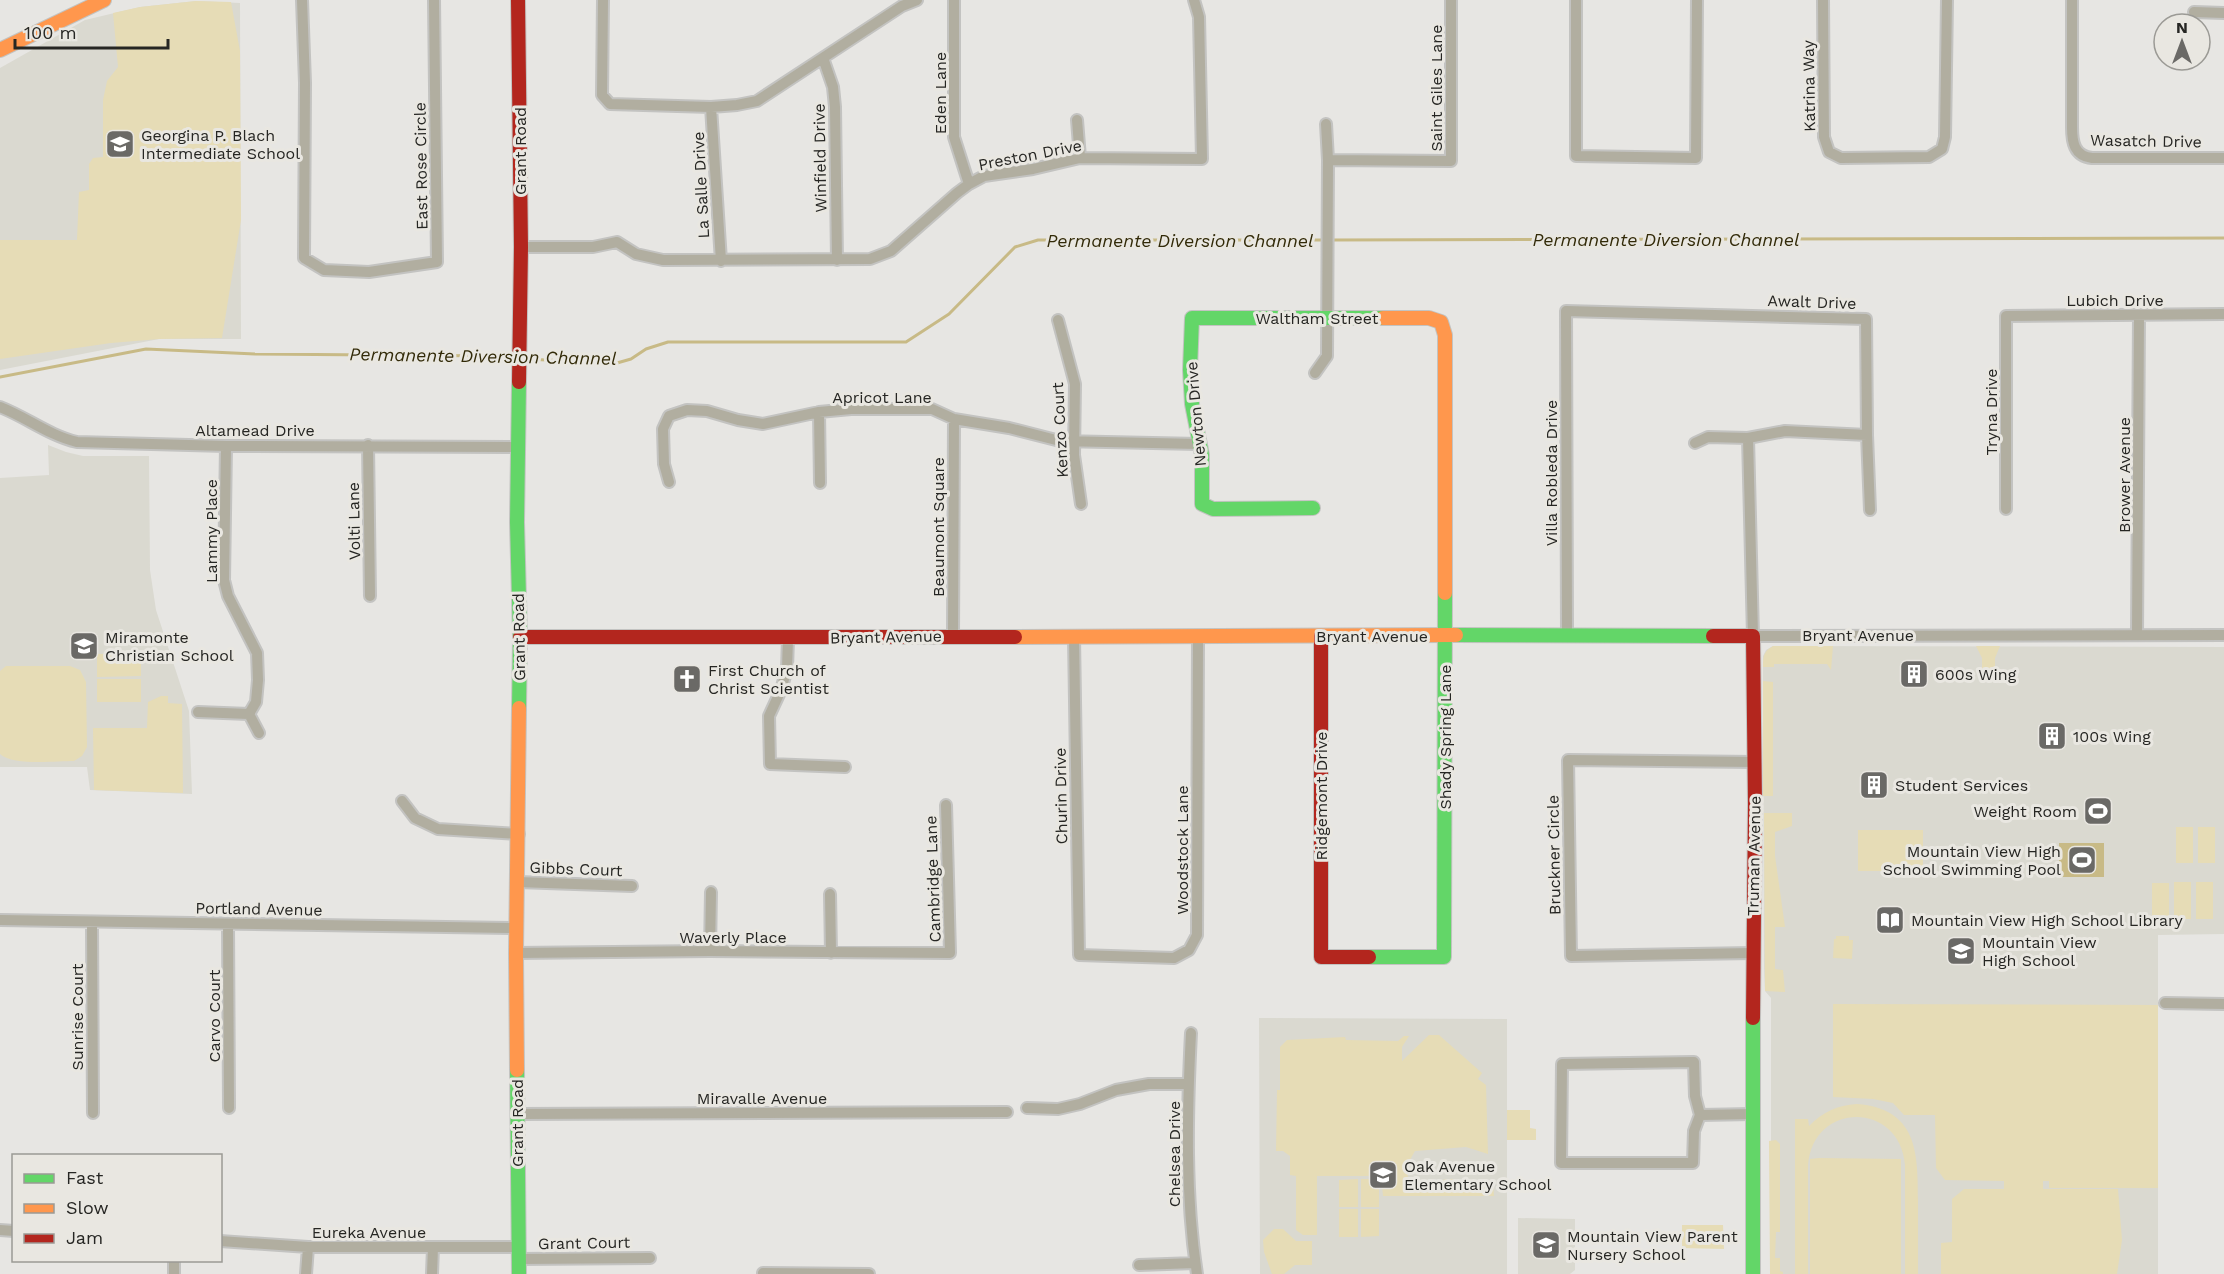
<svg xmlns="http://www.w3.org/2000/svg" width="2224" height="1274" font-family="'Work Sans',sans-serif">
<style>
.built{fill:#dad9d0}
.green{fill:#e6dcb6}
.water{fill:#c8ba86}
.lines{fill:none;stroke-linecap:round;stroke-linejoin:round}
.stream{stroke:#c8ba86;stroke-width:3}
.street-casing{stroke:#c3c3c1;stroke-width:14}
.fast-casing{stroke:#c3c3c1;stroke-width:16}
.slow-casing{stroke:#c3c3c1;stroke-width:16}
.jam-casing{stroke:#c3c3c1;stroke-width:16}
.street{stroke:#b1aea0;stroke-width:10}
.fast{stroke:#63d668;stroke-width:14}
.slow{stroke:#ff974d;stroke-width:14}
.jam{stroke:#b3261e;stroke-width:14}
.labels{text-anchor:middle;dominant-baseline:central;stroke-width:6;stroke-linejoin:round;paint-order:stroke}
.street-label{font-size:16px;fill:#262623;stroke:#e9e7e1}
.poi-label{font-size:16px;fill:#262623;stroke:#e9e7e1;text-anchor:start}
.water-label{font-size:18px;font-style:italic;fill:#322a08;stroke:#e9e7e1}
</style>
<rect width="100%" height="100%" fill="#e7e6e3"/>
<!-- built -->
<path class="built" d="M 196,1 L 240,3 L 241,339 L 159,339 L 0,370 L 0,68 L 85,20 L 140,7 Z
M 48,445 L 66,452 L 83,456 L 149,456 L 150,570 L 156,610 L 189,711 L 192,794 L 90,790 L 87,767 L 0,767 L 0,478 L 49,475 Z
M 1773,646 L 2224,647 L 2224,934 L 2158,935 L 2158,1274 L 1771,1274 L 1771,998 L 1765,991 L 1764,968 L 1763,681 L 1763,656 L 1766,650 Z
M 1259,1018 L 1507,1019 L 1507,1274 L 1260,1274 Z
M 1518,1218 L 1575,1219 L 1575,1270 L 1570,1274 L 1518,1274 Z"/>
<!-- green -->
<path class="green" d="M 196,1 L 231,2 L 240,51 L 241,220 L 222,338 L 159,339 L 111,343 L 0,359 L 0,240 L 77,240 L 79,192 L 89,190 L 89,164 L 93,158 L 103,157 L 103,100 L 107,81 L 118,67 L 113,13 L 140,7 Z
M 1773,646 L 1833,646 L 1831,670 L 1827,664 L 1774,664 L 1774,667 L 1763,667 C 1763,656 1764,651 1773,646 Z
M 1976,646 L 2000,646 L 1995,658 L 1995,681 L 1982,681 L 1982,658 Z
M 141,653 L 141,676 L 97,677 L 97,654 Z
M 6,666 L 70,666 L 80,670 L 86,682 L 87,747 L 82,756 L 74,761 C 55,761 13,766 0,754 L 0,671 Z
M 97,679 L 141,679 L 141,702 L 97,702 Z
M 1763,681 L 1773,682 L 1773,796 L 1763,796 Z
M 161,696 L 168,696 L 168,703 L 182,704 L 183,793 L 94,790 L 93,728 L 147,728 L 148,702 Z
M 1764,813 L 1792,813 L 1792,826 L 1775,832 L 1775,856 L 1785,927 L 1775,927 L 1775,969 L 1783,970 L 1785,992 L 1765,991 Z
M 2176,827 L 2193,827 L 2193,863 L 2176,863 Z
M 2198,827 L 2215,827 L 2215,863 L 2198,863 Z
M 1858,830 L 1923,830 L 1923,871 L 1858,871 Z
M 2174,882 L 2191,882 L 2191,919 L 2174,919 Z
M 2196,882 L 2213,882 L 2213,919 L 2196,919 Z
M 2152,883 L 2169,883 L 2169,919 L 2152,919 Z
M 1836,936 L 1849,936 L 1849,940 L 1853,940 L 1852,959 L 1833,958 L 1834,939 L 1836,939 Z
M 1833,1004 L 2158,1005 L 2158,1188 L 2049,1188 L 2049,1181 L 2043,1181 L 2043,1189 L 2118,1189 L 2122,1240 L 2117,1274 L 1941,1274 L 1941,1243 L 1952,1242 L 1952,1199 L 1964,1189 L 2004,1189 L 2004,1181 L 1945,1180 L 1936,1168 L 1935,1115 L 1904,1115 L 1893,1103 L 1873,1099 L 1833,1097 Z
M 1429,1035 L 1439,1035 L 1482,1073 L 1478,1079 L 1486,1085 L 1488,1154 L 1466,1147 L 1415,1151 L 1407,1165 L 1408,1180 C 1426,1195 1432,1179 1450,1179 C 1458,1178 1465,1186 1473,1186 C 1479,1186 1486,1184 1493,1183 L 1494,1196 L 1383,1196 L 1381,1176 L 1317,1176 L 1317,1235 L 1303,1235 L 1296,1230 L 1296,1176 L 1290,1175 L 1290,1156 L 1283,1151 L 1276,1151 L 1277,1090 L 1280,1090 L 1280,1047 L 1287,1040 L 1345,1037 L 1346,1040 L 1398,1041 L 1404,1036 L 1409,1036 L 1402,1047 L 1402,1061 Z
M 1857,1104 C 1919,1109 1918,1155 1918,1204 C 1918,1227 1918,1251 1918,1274 L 1905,1274 L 1905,1165 C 1900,1101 1813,1101 1808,1165 L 1808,1274 L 1795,1274 L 1795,1119 L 1808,1119 L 1809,1126 C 1823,1112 1837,1105 1857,1104 Z
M 1507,1110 L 1530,1110 L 1530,1128 L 1536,1129 L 1536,1140 L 1507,1140 Z
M 1776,1140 L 1780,1144 L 1780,1232 L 1776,1232 L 1775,1258 L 1780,1258 L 1780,1271 L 1783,1272 L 1783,1274 L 1770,1274 L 1769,1141 Z
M 1819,1158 L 1901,1159 L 1901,1274 L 1810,1274 L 1810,1159 Z
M 1358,1179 L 1358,1207 L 1339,1207 L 1339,1180 Z
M 1361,1179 L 1379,1179 L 1379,1207 L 1361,1207 Z
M 1339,1209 L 1358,1209 L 1358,1237 L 1339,1237 Z
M 1361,1209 L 1379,1209 L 1379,1236 L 1361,1237 Z
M 1682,1225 L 1723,1225 L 1724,1249 L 1682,1248 Z
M 1274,1229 L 1283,1229 L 1296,1241 L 1312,1241 L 1312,1265 L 1295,1265 L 1284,1274 L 1272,1274 L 1264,1252 L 1263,1240 Z"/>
<!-- water -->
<path class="water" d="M 2059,843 L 2104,843 L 2104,877 L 2059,877 Z"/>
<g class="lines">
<!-- stream -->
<path class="stream" d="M 1331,240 L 2224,238
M 524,359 L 617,363 L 631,359 L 646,349 L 668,342 L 906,342 L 949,314 L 1015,247 L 1038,240 L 1324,240
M 0,377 L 146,349 L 255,354 L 495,356 L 514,358"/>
<!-- street casing -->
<g class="street-casing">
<path id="street" d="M 302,0 L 305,83 L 304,258 L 324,270 L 369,272 L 437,262 L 434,0
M 603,0 L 602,95 L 610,104 L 711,107 L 737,105 L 757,101 L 902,6 L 917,0
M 954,0 L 954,137 L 969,184
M 1576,0 L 1576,156 L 1696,158 L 1697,0
M 1823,0 L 1824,137 L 1829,152 L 1841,158 L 1929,157 L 1942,149 L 1945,137 L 1947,0
M 2072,0 L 2072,127 C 2072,142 2074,156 2092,158 L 2224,158
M 2194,12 L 2224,13
M 823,58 L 833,87 L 835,107 L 837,260
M 711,107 L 721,261
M 1077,120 L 1080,158
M 1328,160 L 1451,161 L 1451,0
M 521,247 L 593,247 L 617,242 L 636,254 L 663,260 L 870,259 L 891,251 L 957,193 L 969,184 L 984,176 L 1033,169 L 1080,158 L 1202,159 L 1199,17 L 1194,0
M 1058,320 L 1075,384 L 1074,455 L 1081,504
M 1315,373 L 1327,356 L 1328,160 L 1326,124
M 0,407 C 26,417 50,436 77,442 L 226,446 L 518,447
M 819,412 L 820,483
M 1748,438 L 1753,636 L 2224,635
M 1695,443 L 1708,437 L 1748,438 L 1785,431 L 1867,435
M 368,445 L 370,596
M 226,446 L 224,580 L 228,596 L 257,653 L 258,680 L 256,702 L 249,714 L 259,733
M 669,482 L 664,464 L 663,429 L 669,416 L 687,410 L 707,411 L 738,420 L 763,424 L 819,412 L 851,409 L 932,409 L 954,419 L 1009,428 L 1060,441 L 1199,444
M 2006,509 L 2006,316 L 2224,314
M 1567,634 L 1566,311 L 1866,319 L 1867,435 L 1870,510
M 2137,634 L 2139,315
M 953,636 L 954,419
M 1074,637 L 1079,955 L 1174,958 L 1189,950 L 1197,935 L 1198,636
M 788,638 L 787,669 L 781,690 L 769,716 L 770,764 L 845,767
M 198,712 L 249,714
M 402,801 L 415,818 L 438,829 L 519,834
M 518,882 L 632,886
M 830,894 L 831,953
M 0,920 L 517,928
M 92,922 L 93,1113
M 228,924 L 229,1108
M 710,951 L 711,892
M 516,953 L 710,951 L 950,953 L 946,805
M 1753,953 L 1571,956 L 1568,760 L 1755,762
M 2165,1003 L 2224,1004
M 1191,1033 C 1187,1113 1185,1195 1197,1274
M 1694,1062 L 1695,1096 L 1700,1115 L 1694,1131 L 1693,1163 L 1561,1163 L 1562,1064 Z
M 1027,1108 L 1058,1109 L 1080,1104 L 1116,1090 L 1149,1084 L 1188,1084
M 517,1114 L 1007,1112
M 1700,1115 L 1753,1114
M 0,1230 L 14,1231
M 220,1241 L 308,1247 L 518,1247
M 518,1259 L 650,1258
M 174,1260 L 174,1274
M 1139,1265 L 1195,1263
M 763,1273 L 869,1274
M 306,1274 L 308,1247
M 432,1274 L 433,1247"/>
</g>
<!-- fast casing -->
<g class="fast-casing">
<path id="fast" d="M 519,382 L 517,522 L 520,637 L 519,708
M 1313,508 L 1213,509 L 1202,504 L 1202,455 L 1192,404 L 1190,370 L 1192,318 L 1383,318
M 1456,635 L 1713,636
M 1369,957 L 1444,957 L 1445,593
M 1753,1018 L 1753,1274
M 517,1070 L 519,1274"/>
</g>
<!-- slow casing -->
<g class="slow-casing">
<path id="slow" d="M 0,50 L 104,0
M 1383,318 L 1429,318 L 1441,322 L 1445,335 L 1445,593
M 1015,637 L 1456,635
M 517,1070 L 516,953 L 519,708"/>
</g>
<!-- jam casing -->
<g class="jam-casing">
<path id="jam" d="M 518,0 L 521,247 L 519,382
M 1321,636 L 1321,957 L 1369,957
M 1713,636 L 1753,636 L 1755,804 L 1753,1018
M 520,637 L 1015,637"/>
</g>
<!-- street -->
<use href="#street" class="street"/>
<!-- fast -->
<use href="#fast" class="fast"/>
<!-- slow -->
<use href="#slow" class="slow"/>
<!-- jam -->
<use href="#jam" class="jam"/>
</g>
<!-- icons -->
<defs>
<g id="school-square" transform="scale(1.5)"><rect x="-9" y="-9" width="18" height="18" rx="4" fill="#6a6966" stroke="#e9e7e1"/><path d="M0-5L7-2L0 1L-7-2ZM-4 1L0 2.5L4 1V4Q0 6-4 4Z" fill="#fff"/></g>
<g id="building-square" transform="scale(1.5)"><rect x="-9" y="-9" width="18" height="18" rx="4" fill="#6a6966" stroke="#e9e7e1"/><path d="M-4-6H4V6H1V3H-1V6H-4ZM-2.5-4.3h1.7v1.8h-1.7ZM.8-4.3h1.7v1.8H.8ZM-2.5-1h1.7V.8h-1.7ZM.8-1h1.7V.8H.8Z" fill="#fff"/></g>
<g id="church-square" transform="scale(1.5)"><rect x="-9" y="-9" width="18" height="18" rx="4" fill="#6a6966" stroke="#e9e7e1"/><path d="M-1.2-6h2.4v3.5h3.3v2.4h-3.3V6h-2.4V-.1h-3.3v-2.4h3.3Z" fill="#fff"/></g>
<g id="stadium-square" transform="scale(1.5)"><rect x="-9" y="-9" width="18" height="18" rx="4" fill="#6a6966" stroke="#e9e7e1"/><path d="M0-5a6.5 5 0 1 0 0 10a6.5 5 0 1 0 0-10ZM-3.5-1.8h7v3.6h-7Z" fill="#fff"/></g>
<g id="library-square" transform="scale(1.5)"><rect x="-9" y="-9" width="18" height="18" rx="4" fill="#6a6966" stroke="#e9e7e1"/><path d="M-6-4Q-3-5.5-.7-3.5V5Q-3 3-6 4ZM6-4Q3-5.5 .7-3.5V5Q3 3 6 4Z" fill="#fff"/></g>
</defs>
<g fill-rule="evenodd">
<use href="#school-square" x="120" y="144"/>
<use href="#school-square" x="84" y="646"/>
<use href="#building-square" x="1914" y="674"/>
<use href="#church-square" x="687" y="679"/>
<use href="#building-square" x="2052" y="736"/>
<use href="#building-square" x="1874" y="785"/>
<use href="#stadium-square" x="2098" y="811"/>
<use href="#stadium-square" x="2082" y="860"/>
<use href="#library-square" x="1890" y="920"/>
<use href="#school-square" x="1961" y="951"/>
<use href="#school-square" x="1383" y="1175"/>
<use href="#school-square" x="1546" y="1245"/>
</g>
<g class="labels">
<!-- street labels -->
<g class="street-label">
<text transform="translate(1809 86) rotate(-91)">Katrina Way</text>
<text transform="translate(1436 88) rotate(-90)">Saint Giles Lane</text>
<text transform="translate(940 93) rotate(-90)">Eden Lane</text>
<text transform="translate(2146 141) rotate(1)">Wasatch Drive</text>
<text transform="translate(520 151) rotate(-90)">Grant Road</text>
<text transform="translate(1030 155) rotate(-11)">Preston Drive</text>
<text transform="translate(820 158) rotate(-91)">Winfield Drive</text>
<text transform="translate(421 166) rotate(-91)">East Rose Circle</text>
<text transform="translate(701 185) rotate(-93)">La Salle Drive</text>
<text x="2115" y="300">Lubich Drive</text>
<text transform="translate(1812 302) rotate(2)">Awalt Drive</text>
<text x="1317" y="318">Waltham Street</text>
<text x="882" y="397">Apricot Lane</text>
<text transform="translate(1991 412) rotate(-90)">Tryna Drive</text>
<text transform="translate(1196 414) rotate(-95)">Newton Drive</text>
<text x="255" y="430">Altamead Drive</text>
<text transform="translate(1060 430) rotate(-93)">Kenzo Court</text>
<text transform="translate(1551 473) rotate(-90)">Villa Robleda Drive</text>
<text transform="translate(2124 475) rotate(-90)">Brower Avenue</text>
<text transform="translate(354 521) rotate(-91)">Volti Lane</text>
<text transform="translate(938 527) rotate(-90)">Beaumont Square</text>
<text transform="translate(211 531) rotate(-90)">Lammy Place</text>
<text x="1858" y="635">Bryant Avenue</text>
<text x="1372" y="636">Bryant Avenue</text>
<text transform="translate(519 637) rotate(-91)">Grant Road</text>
<text transform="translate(886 637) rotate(-1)">Bryant Avenue</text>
<text transform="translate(1445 737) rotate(-90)">Shady Spring Lane</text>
<text transform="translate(1061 796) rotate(-91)">Churin Drive</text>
<text transform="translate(1321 796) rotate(-90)">Ridgemont Drive</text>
<text transform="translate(1182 850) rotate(-90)">Woodstock Lane</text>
<text transform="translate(1554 855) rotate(-91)">Bruckner Circle</text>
<text transform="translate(1754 856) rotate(-89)">Truman Avenue</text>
<text transform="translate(576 869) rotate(2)">Gibbs Court</text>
<text transform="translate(933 879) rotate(-92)">Cambridge Lane</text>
<text transform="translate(259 909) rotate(1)">Portland Avenue</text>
<text x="733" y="937">Waverly Place</text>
<text transform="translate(214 1016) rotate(-90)">Carvo Court</text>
<text transform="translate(77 1017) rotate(-90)">Sunrise Court</text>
<text x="762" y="1098">Miravalle Avenue</text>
<text transform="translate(517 1123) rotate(-90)">Grant Road</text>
<text transform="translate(1174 1154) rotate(-90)">Chelsea Drive</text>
<text x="369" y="1232">Eureka Avenue</text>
<text transform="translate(584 1243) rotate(-1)">Grant Court</text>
</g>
<!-- poi labels -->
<g class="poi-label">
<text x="141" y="135">Georgina P. Blach<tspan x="141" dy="18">Intermediate School</tspan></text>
<text x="105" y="637">Miramonte<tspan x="105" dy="18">Christian School</tspan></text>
<text x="708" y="670">First Church of<tspan x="708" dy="18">Christ Scientist</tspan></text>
<text x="1935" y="674">600s Wing</text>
<text x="2073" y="736">100s Wing</text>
<text x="1895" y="785">Student Services</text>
<text x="2077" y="811" text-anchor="end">Weight Room</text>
<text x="2061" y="851" text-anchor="end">Mountain View High<tspan x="2061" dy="18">School Swimming Pool</tspan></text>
<text x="1911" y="920">Mountain View High School Library</text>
<text x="1982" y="942">Mountain View<tspan x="1982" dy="18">High School</tspan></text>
<text x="1404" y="1166">Oak Avenue<tspan x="1404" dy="18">Elementary School</tspan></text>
<text x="1567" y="1236">Mountain View Parent<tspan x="1567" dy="18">Nursery School</tspan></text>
</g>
<!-- water labels -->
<g class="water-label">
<text x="1666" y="239">Permanente Diversion Channel</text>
<text x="1180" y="240">Permanente Diversion Channel</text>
<text transform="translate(483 356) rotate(1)">Permanente Diversion Channel</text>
</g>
</g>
<!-- legend -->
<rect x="12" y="1154" width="210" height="108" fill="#e9e7e1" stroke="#9b9a95" stroke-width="1.5"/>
<rect x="24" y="1174" width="30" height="9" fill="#63d668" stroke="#9b9a95" stroke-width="1.5"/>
<text x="66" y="1184" font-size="18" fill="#262623">Fast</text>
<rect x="24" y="1204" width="30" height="9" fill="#ff974d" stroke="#9b9a95" stroke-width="1.5"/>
<text x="66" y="1214" font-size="18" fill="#262623">Slow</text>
<rect x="24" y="1234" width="30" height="9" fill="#b3261e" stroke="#9b9a95" stroke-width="1.5"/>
<text x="66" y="1244" font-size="18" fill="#262623">Jam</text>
<!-- north arrow -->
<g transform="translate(2182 42)"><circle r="28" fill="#e9e7e1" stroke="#9b9a95" stroke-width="1.5"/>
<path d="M0-4.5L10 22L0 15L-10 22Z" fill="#6a6966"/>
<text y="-9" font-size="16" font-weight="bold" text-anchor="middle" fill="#262623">N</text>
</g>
<!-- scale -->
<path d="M15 39v9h153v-9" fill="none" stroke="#262623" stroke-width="3"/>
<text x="24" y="39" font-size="18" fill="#262623" stroke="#e9e7e1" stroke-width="4.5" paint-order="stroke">100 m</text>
</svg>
